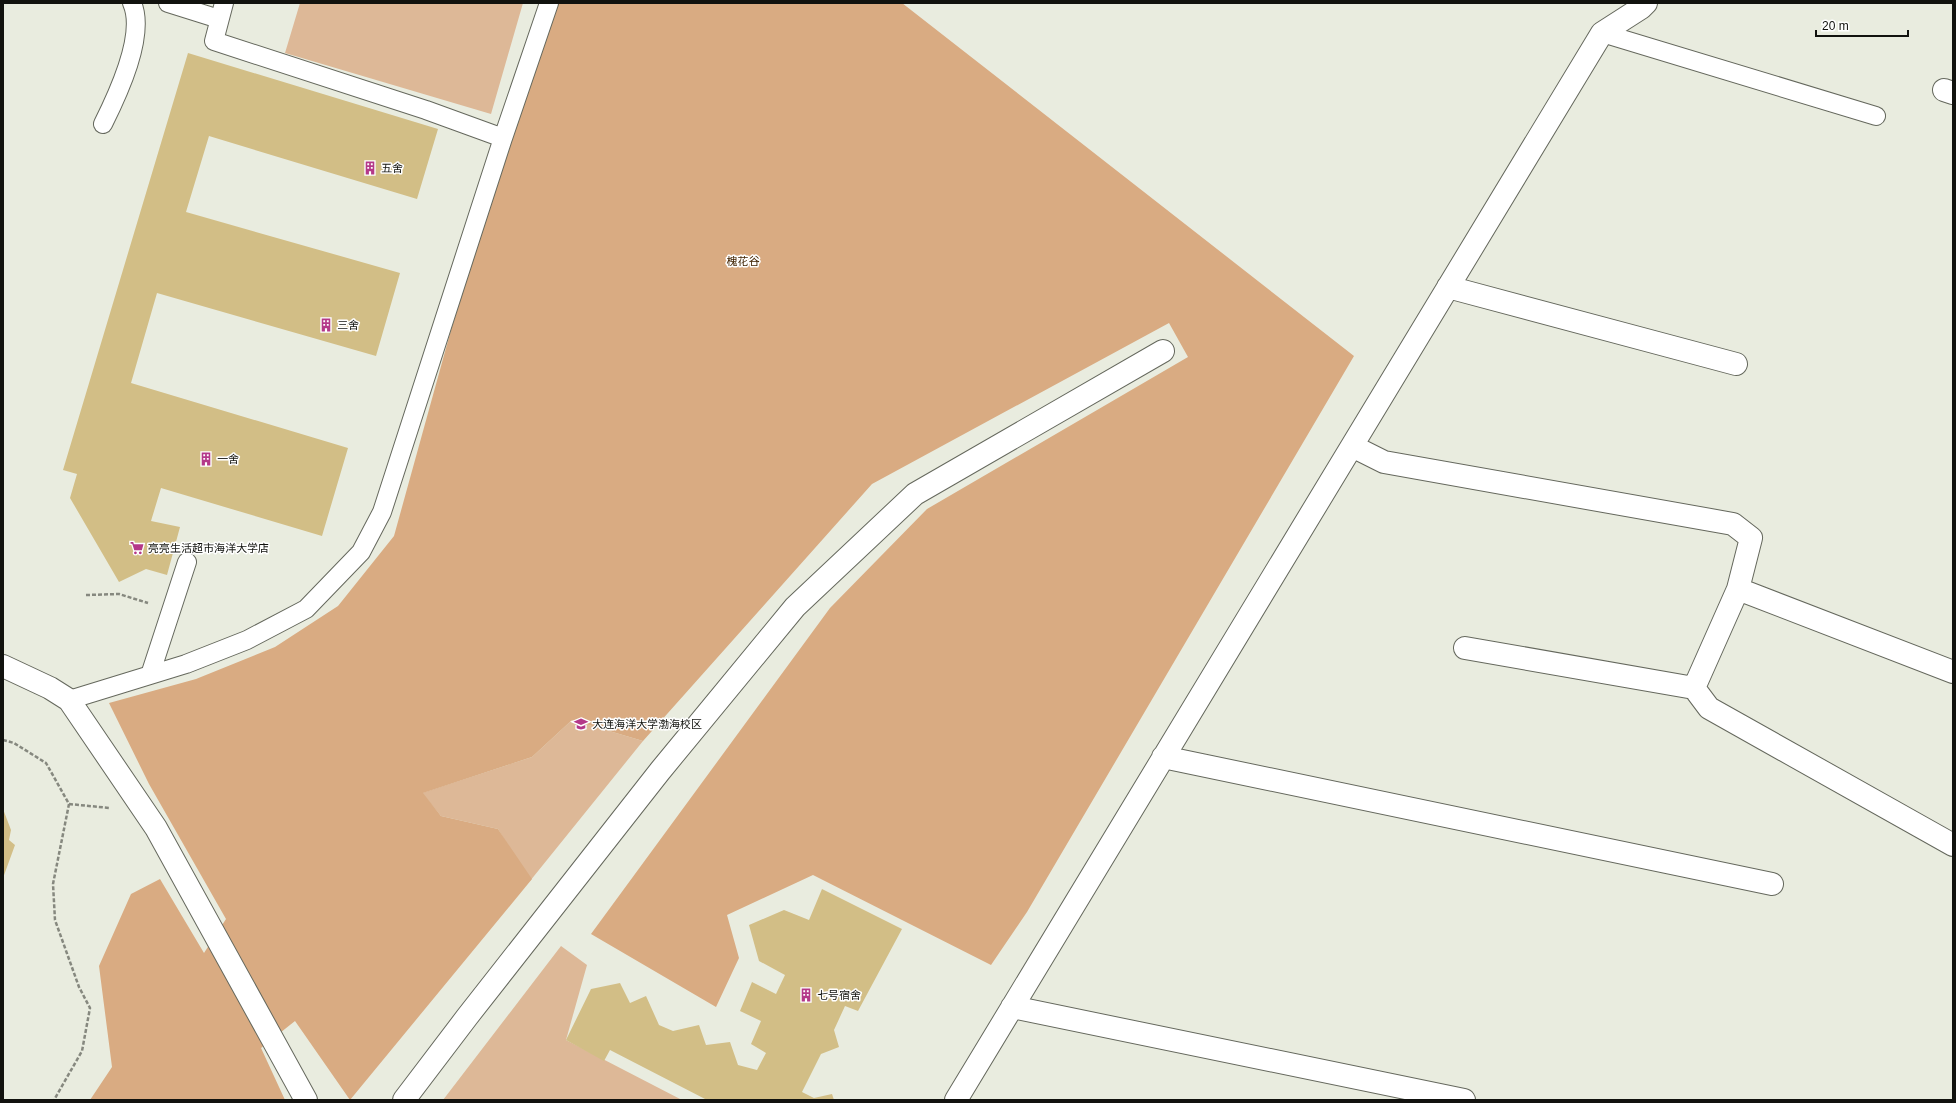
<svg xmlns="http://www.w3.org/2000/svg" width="1956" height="1103" font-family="Helvetica,'Noto Sans SC',sans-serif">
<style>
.green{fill:#ddb897}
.forest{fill:#d9ab82}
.building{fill:#d2be86}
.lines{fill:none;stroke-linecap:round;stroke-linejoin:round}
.lane-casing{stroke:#65685d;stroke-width:20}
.street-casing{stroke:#65685d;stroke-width:24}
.path{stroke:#86887f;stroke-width:2.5;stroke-dasharray:4 2;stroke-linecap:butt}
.lane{stroke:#fff;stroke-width:18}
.street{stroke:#fff;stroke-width:22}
.labels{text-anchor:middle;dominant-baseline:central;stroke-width:3;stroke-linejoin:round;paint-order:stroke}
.poi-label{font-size:11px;fill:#11120e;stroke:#fff;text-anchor:start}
.park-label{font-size:11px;fill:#3f2201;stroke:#fff}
</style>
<rect width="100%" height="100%" fill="#e9ecdf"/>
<!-- green -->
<path class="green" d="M 300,3 L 523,3 L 491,114 L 285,53 Z
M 572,720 L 643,741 L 530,881 L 498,829 L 441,816 L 422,793 L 532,757 Z
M 561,946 L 587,965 L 566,1040 L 682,1100 L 443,1100 Z"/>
<!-- forest -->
<path class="forest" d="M 557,3 L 902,3 L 1354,356 L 1027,912 L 991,965 L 813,875 L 727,915 L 739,958 L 716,1007 L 591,934 L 830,608 L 927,509 L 1188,357 L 1169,323 L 872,484 L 643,741 L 572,720 L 532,757 L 423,793 L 441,816 L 498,829 L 532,879 L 350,1100 L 295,1021 L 261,1048 L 285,1100 L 90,1100 L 112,1067 L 99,966 L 131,894 L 160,879 L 204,953 L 226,919 L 149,784 L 109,703 L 196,679 L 275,647 L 338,606 L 394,536 L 451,330 L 520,110 Z"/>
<!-- building -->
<path class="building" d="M 188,53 L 438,129 L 417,199 L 209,136 L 186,212 L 400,273 L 376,356 L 157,293 L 131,383 L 348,448 L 322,536 L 161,488 L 151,521 L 180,527 L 167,575 L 146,569 L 119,582 L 70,498 L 77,474 L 63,470 Z
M 3,809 L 11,830 L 9,840 L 15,845 L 3,878 Z
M 822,889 L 902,929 L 858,1011 L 845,1006 L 834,1030 L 839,1047 L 821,1054 L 802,1092 L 814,1098 L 832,1094 L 834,1100 L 707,1100 L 610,1050 L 604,1061 L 566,1040 L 591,989 L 620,983 L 630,1003 L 646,996 L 659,1025 L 673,1031 L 699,1025 L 706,1045 L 730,1042 L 738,1065 L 757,1070 L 766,1053 L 751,1044 L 761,1021 L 740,1011 L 752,982 L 776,994 L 785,975 L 759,961 L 749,925 L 784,910 L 809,920 Z"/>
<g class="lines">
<!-- lane casing -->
<g class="lane-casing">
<path id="lane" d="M 168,3 L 219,19
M 1602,33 L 1876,116
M 103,124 C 118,94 146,35 132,3
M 503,138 L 549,3
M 150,675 L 187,562
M 69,700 L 186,664 L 247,640 L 306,609 L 361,552 L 382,512 L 503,138 L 426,110 L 214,41 L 224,3"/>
</g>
<!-- street casing -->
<g class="street-casing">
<path id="street" d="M 1944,90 L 1953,93
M 1448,287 L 1736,364
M 1352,446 L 1384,462 L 1733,524 L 1751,538 L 1738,589 L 1694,688 L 1709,708 L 1953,845
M 1738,589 L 1953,672
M 1465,648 L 1694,688
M 3,666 L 50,688 L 69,700 L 156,828 L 306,1100
M 1163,757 L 1772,884
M 1012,1007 L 1464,1100
M 404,1100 L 467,1017 L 660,771 L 795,607 L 915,494 L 1163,351
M 956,1100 L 1602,33 L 1641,8 L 1646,3"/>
</g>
<!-- path -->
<path class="path" d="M 86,595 L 119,594 L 148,603
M 3,740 L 14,743 L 46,763 L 69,804 L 53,884 L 55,920 L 79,987 L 90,1008 L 82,1051 L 54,1100
M 69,804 L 110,808"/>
<!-- lane -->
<use href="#lane" class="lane"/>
<!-- street -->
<use href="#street" class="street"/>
</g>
<!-- icons -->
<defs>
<g id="building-bare" transform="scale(1.08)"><path d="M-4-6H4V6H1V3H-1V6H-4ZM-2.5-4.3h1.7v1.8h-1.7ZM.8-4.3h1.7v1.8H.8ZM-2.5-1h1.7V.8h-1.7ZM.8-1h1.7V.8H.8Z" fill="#b43889" stroke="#fff" stroke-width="2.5" paint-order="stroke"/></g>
<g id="supermarket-bare" transform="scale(1.08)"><path d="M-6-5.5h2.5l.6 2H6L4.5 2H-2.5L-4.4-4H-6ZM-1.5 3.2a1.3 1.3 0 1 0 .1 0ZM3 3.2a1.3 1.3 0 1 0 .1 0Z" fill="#b43889" stroke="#fff" stroke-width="2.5" paint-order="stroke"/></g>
<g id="university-bare" transform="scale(1.08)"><path d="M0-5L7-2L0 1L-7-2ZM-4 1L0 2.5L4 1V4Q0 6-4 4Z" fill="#b43889" stroke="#fff" stroke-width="2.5" paint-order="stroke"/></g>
</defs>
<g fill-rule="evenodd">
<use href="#building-bare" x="370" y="168"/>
<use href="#building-bare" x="326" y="325"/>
<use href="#building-bare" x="206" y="459"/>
<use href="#supermarket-bare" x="137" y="548"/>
<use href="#university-bare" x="581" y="724"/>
<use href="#building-bare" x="806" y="995"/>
</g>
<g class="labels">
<!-- poi labels -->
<g class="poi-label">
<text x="381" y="168">五舍</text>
<text x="337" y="325">三舍</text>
<text x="217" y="459">一舍</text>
<text x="148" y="548">亮亮生活超市海洋大学店</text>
<text x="592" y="724">大连海洋大学渤海校区</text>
<text x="817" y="995">七号宿舍</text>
</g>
<!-- park labels -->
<g class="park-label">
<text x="743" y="261">槐花谷</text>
</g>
</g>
<!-- border -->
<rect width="1956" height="1103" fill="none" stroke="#11120e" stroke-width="8"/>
<!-- scale -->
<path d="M1816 30v6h92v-6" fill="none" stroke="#11120e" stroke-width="2"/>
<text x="1822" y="30" font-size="12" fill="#11120e" stroke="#ffffff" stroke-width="3" paint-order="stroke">20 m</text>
</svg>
